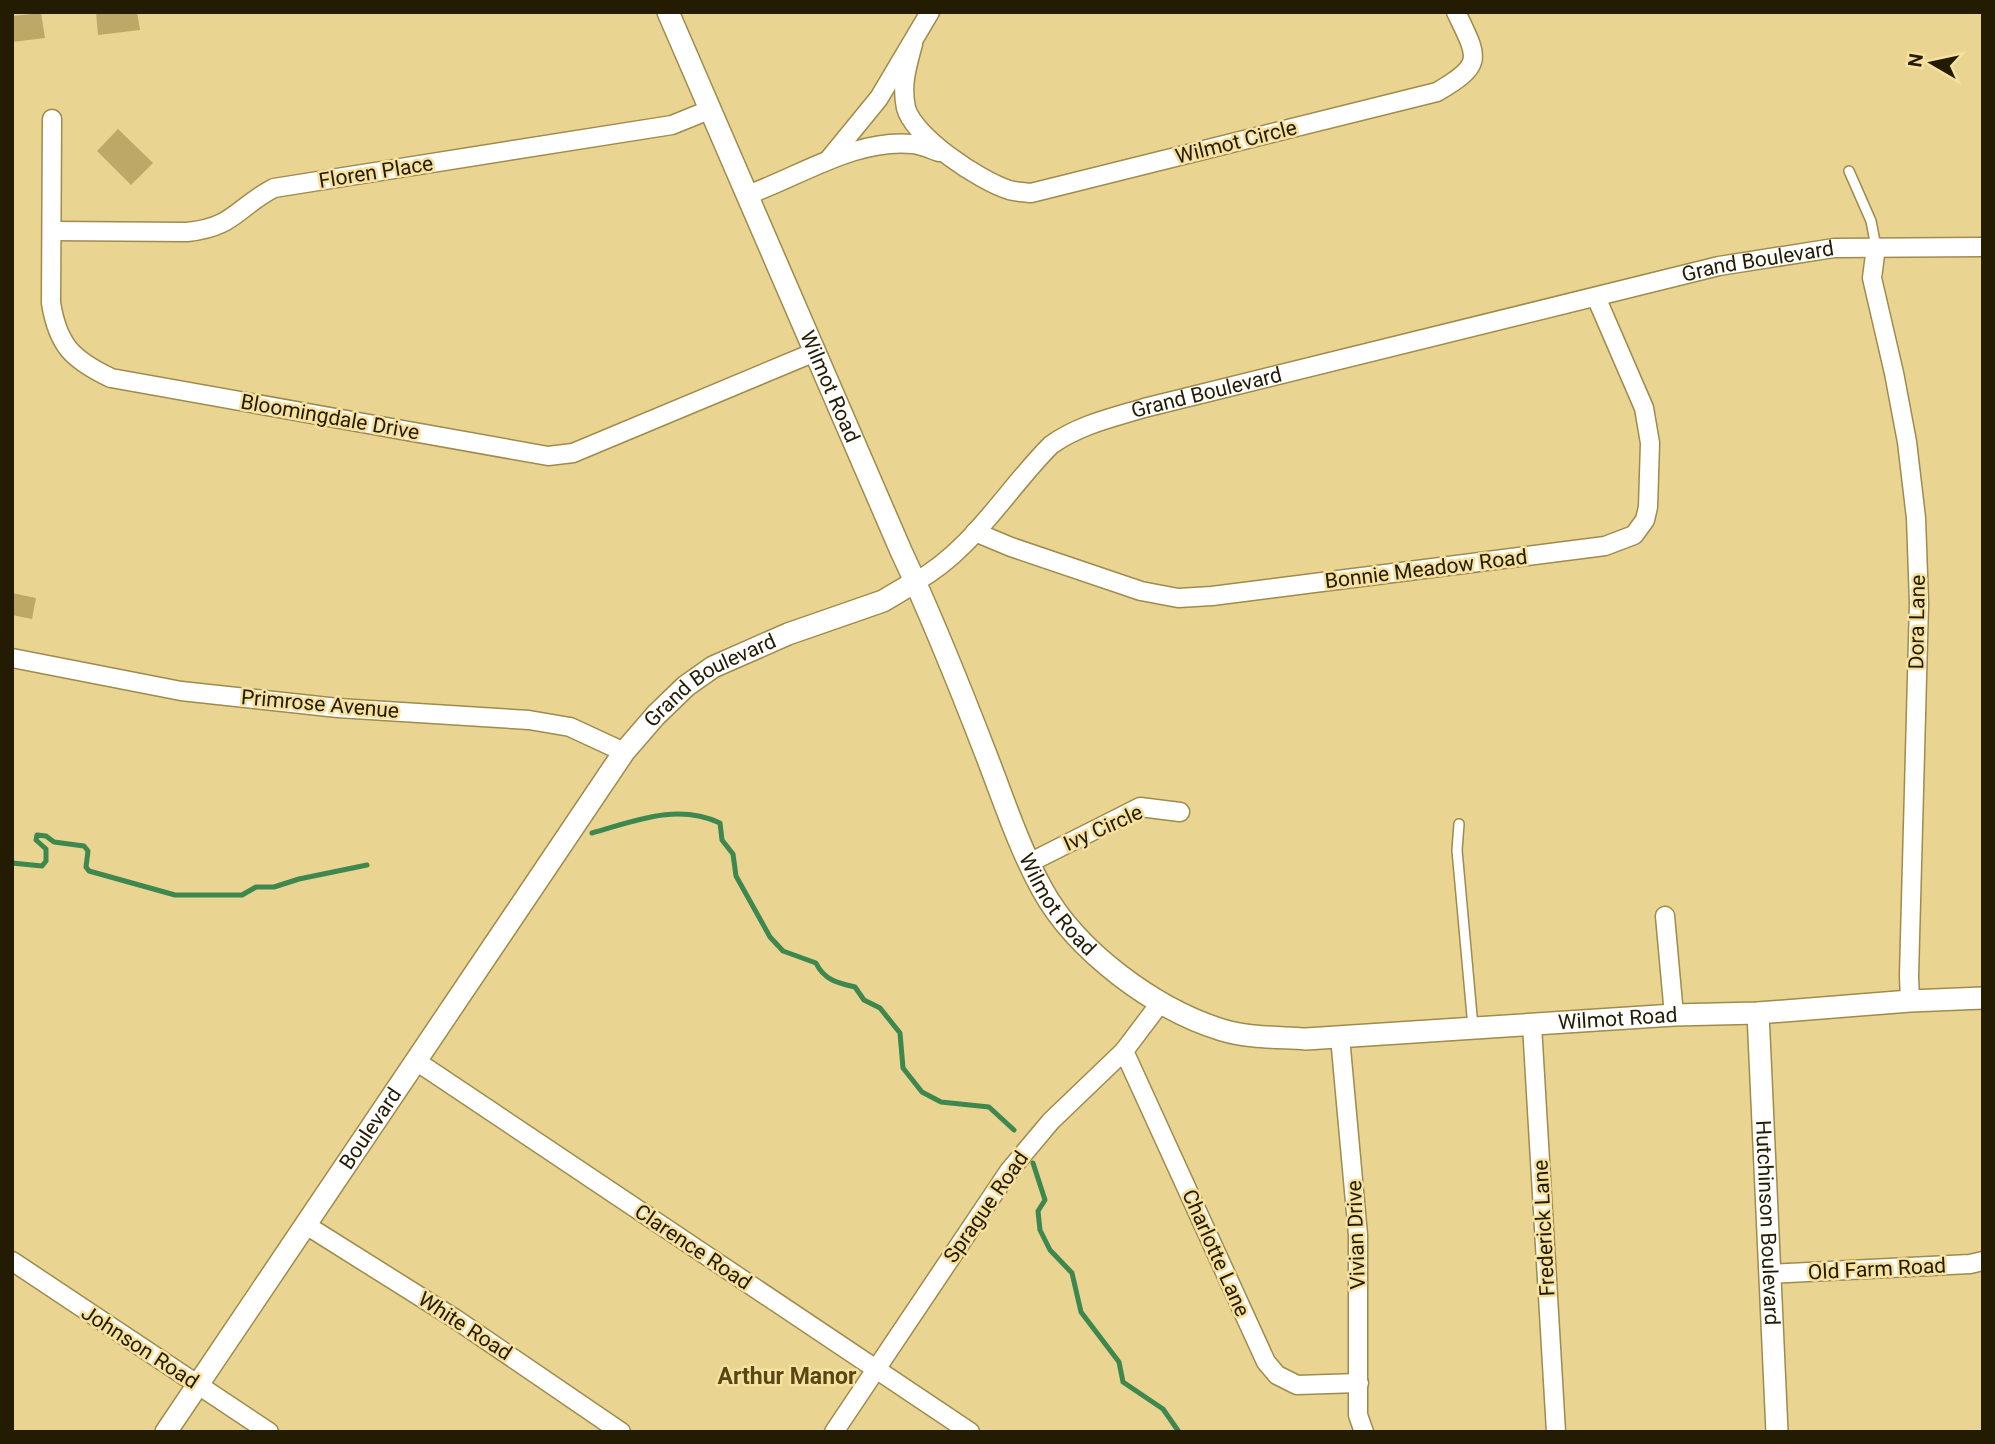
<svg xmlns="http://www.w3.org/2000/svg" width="1995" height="1444" font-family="Roboto,sans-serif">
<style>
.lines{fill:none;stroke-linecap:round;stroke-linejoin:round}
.stream{stroke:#3c884e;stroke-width:5}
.building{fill:#bda868}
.service-casing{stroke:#9f8b4b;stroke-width:12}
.minor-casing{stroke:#9f8b4b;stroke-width:21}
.tertiary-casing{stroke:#9f8b4b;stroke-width:24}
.service{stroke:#fff;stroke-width:9}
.minor{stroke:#fff;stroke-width:18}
.tertiary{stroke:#fff;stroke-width:21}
.labels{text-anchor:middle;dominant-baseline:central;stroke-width:5;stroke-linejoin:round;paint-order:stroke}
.street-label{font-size:21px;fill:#241c02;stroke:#f7e19f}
.neighbourhood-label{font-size:23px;font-weight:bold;fill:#564715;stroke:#f7e19f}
</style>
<rect width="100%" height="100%" fill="#e9d492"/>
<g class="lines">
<!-- stream -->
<path class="stream" d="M 592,833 C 635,821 677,803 720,823 L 722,840 L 733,854 L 736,876 L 770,937 L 783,951 L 816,963 C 824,980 838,983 855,987 L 864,1000 L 880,1008 L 900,1033 L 903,1068 L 922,1092 L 941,1102 L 989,1107 L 1014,1130
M 12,863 L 42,866 L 46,861 L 46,849 L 36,840 L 37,835 L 46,836 L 54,842 L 84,846 L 88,851 L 86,867 L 89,871 L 175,895 L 242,895 L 256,887 L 274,887 L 299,879 L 367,865
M 1033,1163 L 1045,1200 L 1038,1211 L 1040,1230 L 1050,1250 L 1072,1273 L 1081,1312 L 1119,1362 L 1123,1382 L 1163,1409 L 1179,1432"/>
</g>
<!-- building -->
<path class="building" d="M 96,12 L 137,12 L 140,30 L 98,35 Z
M 41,13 L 45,38 L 12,42 L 12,16 Z
M 118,129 L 153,163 L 131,185 L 97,151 Z
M 12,593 L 36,598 L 32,619 L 12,615 Z"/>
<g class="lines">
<!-- service casing -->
<g class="service-casing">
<path id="service" d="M 1849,171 L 1871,221 L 1876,247
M 1459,824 L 1457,850 L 1473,1027"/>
</g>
<!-- minor casing -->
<g class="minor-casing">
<g id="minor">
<path d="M 913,44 C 907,66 901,85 906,108 C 914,137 980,181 1009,190 C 1016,192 1023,192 1031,193 L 1437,92 C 1485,64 1478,58 1456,12"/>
<path d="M 52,119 L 51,303 C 58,346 73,360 111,378 L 548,456 L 573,453 L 815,352"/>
<path d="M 830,158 L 879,98 L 930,12"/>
<path d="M 747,195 C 799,177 855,138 913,144 C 922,145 930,149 939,152"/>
<path d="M 52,231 L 187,232 C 235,227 237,207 274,188 L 672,125 L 709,110"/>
<path d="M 1876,247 L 1872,278 L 1894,373 L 1907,442 L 1916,518 L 1919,603 L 1909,976 L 1910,1001"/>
<path d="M 975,532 L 1011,547 L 1141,591 L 1178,598 L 1212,596 L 1605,546 L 1634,535 L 1645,520 L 1648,507 L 1650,443 L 1644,408 L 1596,297"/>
<path id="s1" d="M 915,582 C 972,551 1006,490 1051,445 C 1079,425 1111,418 1144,408 L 1719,266 L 1834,248 L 1983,247"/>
<path d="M 12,658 L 181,691 L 338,708 L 529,720 L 570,727 L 624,752"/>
<path d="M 1029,863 L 1140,807 L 1180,812"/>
<path d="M 1665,916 L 1674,1015"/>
<path d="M 1532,1025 L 1556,1432"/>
<path d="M 1340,1037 L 1358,1235 L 1358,1415 L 1364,1432"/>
<path d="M 1124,1051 L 1266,1362 L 1277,1375 L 1297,1385 L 1359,1383"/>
<path d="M 416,1061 L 970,1432"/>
<path d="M 306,1225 L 454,1318 L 621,1432"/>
<path d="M 12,1261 L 269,1432"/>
<path d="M 1770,1274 L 1970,1264 L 1983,1261"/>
<path d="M 834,1432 L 1009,1171 L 1051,1121 L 1124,1051 L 1161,1002"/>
</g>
</g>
<!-- tertiary casing -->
<g class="tertiary-casing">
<g id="tertiary">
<path id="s2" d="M 668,12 L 901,551 C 933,619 960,687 987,757 C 1004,801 1019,847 1042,889 C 1076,951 1154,1009 1222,1030 C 1249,1038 1278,1037 1306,1039 L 1674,1015 L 1758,1013 L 1910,1001 L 1983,998"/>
<path id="s3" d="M 1758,1013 L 1777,1432"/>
<path id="s4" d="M 166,1432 L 624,752 L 656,715 L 686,686 L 713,667 L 788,634 L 883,601 L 915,582"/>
</g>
</g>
<!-- service -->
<use href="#service" class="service"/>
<!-- minor -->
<use href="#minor" class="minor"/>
<!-- tertiary -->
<use href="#tertiary" class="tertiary"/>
</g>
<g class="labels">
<!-- street labels -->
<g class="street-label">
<text transform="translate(1236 142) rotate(-14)">Wilmot Circle</text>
<text transform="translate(376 172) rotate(-9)">Floren Place</text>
<text stroke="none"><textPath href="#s1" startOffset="926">Grand Boulevard</textPath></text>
<text stroke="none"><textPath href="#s2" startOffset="408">Wilmot Road</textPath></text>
<text stroke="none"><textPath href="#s1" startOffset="359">Grand Boulevard</textPath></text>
<text transform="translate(330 417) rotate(10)">Bloomingdale Drive</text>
<text transform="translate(1426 569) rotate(-7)">Bonnie Meadow Road</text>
<text transform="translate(1917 622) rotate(-89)">Dora Lane</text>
<text stroke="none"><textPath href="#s4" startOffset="934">Grand Boulevard</textPath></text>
<text transform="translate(320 704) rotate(5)">Primrose Avenue</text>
<text transform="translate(1103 828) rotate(-24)">Ivy Circle</text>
<text stroke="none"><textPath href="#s2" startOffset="975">Wilmot Road</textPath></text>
<text stroke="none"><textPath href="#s2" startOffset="1584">Wilmot Road</textPath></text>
<text stroke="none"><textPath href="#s4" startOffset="366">Boulevard</textPath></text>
<text transform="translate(986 1207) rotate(-55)">Sprague Road</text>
<text stroke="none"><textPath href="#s3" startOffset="210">Hutchinson Boulevard</textPath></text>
<text transform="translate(1544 1228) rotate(-93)">Frederick Lane</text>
<text transform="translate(1356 1235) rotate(-92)">Vivian Drive</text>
<text transform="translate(693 1247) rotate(34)">Clarence Road</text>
<text transform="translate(1216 1253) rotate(66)">Charlotte Lane</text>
<text transform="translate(1877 1269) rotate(-3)">Old Farm Road</text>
<text transform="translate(465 1326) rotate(33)">White Road</text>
<text transform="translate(140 1347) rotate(33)">Johnson Road</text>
</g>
<!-- neighbourhood labels -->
<g class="neighbourhood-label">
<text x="787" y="1376">Arthur Manor</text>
</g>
</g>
<!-- border -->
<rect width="1995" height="1444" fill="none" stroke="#241c02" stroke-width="28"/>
<!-- north arrow -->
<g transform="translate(1932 63) rotate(279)" stroke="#f7e19f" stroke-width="5" paint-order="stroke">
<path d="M0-5L12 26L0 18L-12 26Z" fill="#241c02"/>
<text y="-10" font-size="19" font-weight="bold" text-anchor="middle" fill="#241c02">N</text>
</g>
</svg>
